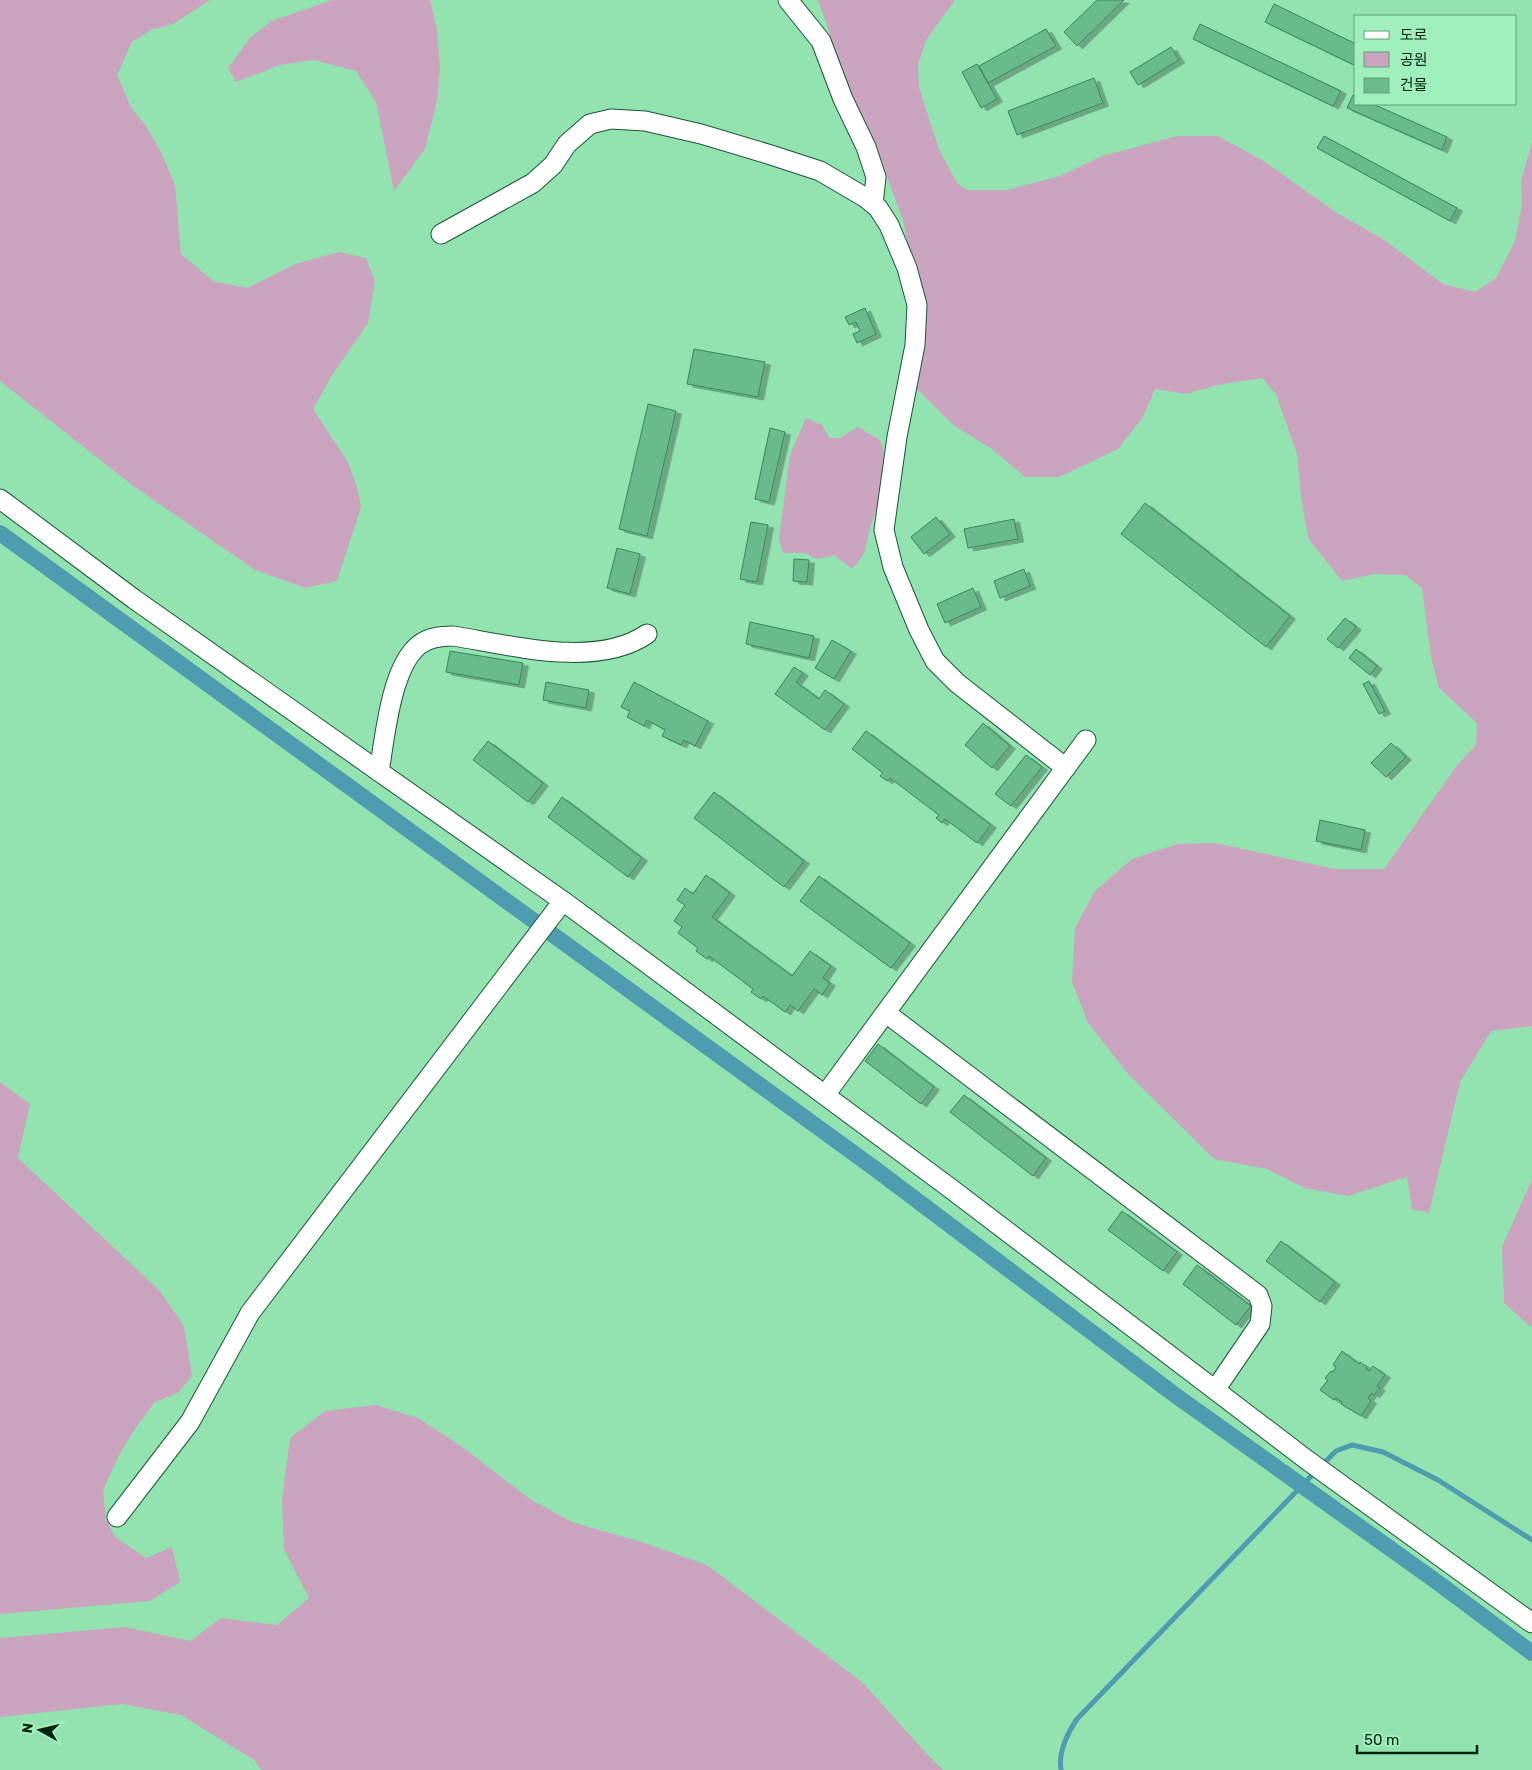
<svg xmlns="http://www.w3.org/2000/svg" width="1532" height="1770" font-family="Rubik,'Noto Sans KR',sans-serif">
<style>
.green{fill:#cba4c0}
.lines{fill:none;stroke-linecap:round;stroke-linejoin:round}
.stream{stroke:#4d9cb0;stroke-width:5}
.canal{stroke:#4d9cb0;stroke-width:16}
.building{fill:#6bbb8b;stroke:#358659;filter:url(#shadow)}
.street-casing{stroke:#195836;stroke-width:21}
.street{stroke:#fff;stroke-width:19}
</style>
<defs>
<filter id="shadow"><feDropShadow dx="5.5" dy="3" stdDeviation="0" flood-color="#0004"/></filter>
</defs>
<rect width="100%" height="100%" fill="#93e3b1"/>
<!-- green -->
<path class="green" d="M 0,0 L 210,0 L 173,24 L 151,30 L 132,42 L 117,75 L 131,107 L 146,126 L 161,152 L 175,185 L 181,254 L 213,281 L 247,288 L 295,264 L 339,252 L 366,258 L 375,281 L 368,323 L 331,377 L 313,409 L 348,462 L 357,487 L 361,507 L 337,581 L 305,588 L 255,570 L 132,485 L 0,381 Z
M 332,0 L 430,0 L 437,29 L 440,70 L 437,101 L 425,149 L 394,191 L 376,102 L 356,71 L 314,60 L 280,65 L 236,82 L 228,68 L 250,38 L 271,21 Z
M 818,0 L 955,0 L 926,40 L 918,65 L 919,88 L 939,149 L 957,183 L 967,190 L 1007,190 L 1060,176 L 1102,156 L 1177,136 L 1218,136 L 1265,162 L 1337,213 L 1383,239 L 1443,284 L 1475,292 L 1496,278 L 1515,241 L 1522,204 L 1521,181 L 1532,142 L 1532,1026 L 1491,1031 L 1460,1082 L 1429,1213 L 1412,1209 L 1407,1177 L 1348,1196 L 1305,1188 L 1267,1169 L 1214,1159 L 1129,1075 L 1088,1023 L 1072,982 L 1075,928 L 1095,891 L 1132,859 L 1177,844 L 1215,843 L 1335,869 L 1384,869 L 1458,764 L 1476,745 L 1477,723 L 1439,688 L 1431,657 L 1422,588 L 1405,575 L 1375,574 L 1342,581 L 1308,538 L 1301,497 L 1297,454 L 1276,394 L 1262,378 L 1217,385 L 1186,394 L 1155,389 L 1143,417 L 1118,449 L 1059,477 L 1025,477 L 992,449 L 953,425 L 914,386 L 913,269 L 903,221 L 876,146 L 839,80 L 829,31 Z
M 806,418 L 822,425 L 829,438 L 840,438 L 858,427 L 880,440 L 889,471 L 870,528 L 864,554 L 852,569 L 834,555 L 817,559 L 805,553 L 783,553 L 779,539 L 790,455 Z
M 0,1082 L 30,1104 L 18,1158 L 159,1290 L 184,1326 L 192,1376 L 178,1393 L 155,1402 L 137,1426 L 119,1455 L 103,1490 L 106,1519 L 115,1537 L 146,1558 L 172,1547 L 180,1582 L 150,1601 L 0,1614 Z
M 1532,1179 L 1532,1328 L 1504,1303 L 1502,1247 Z
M 376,1405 L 418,1418 L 461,1446 L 530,1499 L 572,1522 L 641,1542 L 707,1565 L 863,1683 L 925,1752 L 943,1770 L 261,1770 L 254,1760 L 181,1715 L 122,1704 L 0,1717 L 0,1638 L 125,1627 L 190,1641 L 221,1618 L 277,1625 L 309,1598 L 284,1549 L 282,1499 L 290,1438 L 325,1411 Z"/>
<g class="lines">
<!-- stream -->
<path class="stream" d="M 1322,1465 L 1336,1451 L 1352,1445 L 1383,1452 L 1438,1480 L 1532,1540
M 1061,1770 C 1058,1752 1067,1734 1077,1719 L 1316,1471"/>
<!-- canal -->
<path class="canal" d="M 0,533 L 874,1168 L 1175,1395 L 1437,1582 L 1532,1653"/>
</g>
<!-- building -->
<path class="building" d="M 1097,0 L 1124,0 L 1077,46 L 1064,32 Z
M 1274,4 L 1356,44 L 1356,66 L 1265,22 Z
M 1200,24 L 1341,91 L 1333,106 L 1193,39 Z
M 1046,29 L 1056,46 L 988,83 L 979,66 Z
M 1171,47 L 1179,60 L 1138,85 L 1130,72 Z
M 977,64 L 997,99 L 981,108 L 962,72 Z
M 1094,78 L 1103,103 L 1017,135 L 1008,111 Z
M 1353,95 L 1356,96 L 1356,104 L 1373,104 L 1447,137 L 1442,150 L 1347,108 Z
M 1324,136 L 1457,208 L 1450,221 L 1317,148 Z
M 865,308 L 876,334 L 857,343 L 853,334 L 860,331 L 856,322 L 849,325 L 845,317 Z
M 694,349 L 765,362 L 758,397 L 687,384 Z
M 648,404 L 676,411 L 647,536 L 619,529 Z
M 770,428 L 785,432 L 769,502 L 755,499 Z
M 1145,503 L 1290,616 L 1266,647 L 1121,534 Z
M 936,517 L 950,534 L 924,554 L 911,537 Z
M 1014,519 L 1018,539 L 968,548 L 964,529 Z
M 751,522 L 768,525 L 757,582 L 740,579 Z
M 617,548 L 640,554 L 630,594 L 607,588 Z
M 794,559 L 809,560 L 807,582 L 793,581 Z
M 1024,569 L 1030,586 L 1000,598 L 994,581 Z
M 973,588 L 981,607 L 945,623 L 937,604 Z
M 1345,618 L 1356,627 L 1338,648 L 1327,639 Z
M 750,622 L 814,636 L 809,658 L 746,644 Z
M 832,640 L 851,651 L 834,679 L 815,668 Z
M 1356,649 L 1377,666 L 1370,675 L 1349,658 Z
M 450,651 L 523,663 L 519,685 L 446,672 Z
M 794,667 L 803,673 L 796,682 L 819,699 L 825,690 L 844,704 L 825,730 L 775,694 Z
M 1369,681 L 1385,711 L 1379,714 L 1363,684 Z
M 546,682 L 589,690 L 586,708 L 543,700 Z
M 634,682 L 708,721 L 695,746 L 684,740 L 681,745 L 662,736 L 665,730 L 647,720 L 644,726 L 627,717 L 630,711 L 621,707 Z
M 983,723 L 1010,746 L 992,768 L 965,745 Z
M 866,731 L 991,825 L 977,843 L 945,819 L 942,823 L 936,818 L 939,815 L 890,778 L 887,781 L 880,776 L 883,773 L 852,749 Z
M 488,741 L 543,783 L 528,802 L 473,760 Z
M 1391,743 L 1406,757 L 1386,777 L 1371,763 Z
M 1026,755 L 1042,767 L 1011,806 L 995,794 Z
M 714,792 L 804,861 L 784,887 L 694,818 Z
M 562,797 L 642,858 L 628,877 L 548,817 Z
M 1320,820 L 1365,830 L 1361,850 L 1316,841 Z
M 706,875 L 730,893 L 712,917 L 792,976 L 810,951 L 831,966 L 823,978 L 830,983 L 822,995 L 814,989 L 798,1011 L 790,1005 L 785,1012 L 763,996 L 761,999 L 751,992 L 753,989 L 709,956 L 707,959 L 696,951 L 698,948 L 678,933 L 682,927 L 674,921 L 685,905 L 677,900 L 685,888 L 693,894 Z
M 819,876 L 910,943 L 891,968 L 800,901 Z
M 878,1044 L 934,1087 L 921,1104 L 865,1061 Z
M 964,1095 L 1046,1158 L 1033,1176 L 950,1112 Z
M 1122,1211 L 1177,1252 L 1163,1271 L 1108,1230 Z
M 1281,1241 L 1335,1282 L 1320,1302 L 1266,1261 Z
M 1197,1265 L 1251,1306 L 1236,1325 L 1183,1284 Z
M 1342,1351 L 1359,1364 L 1360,1362 L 1367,1367 L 1366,1369 L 1369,1371 L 1373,1366 L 1385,1375 L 1377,1386 L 1380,1388 L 1374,1395 L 1372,1393 L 1368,1398 L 1371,1401 L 1361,1416 L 1341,1404 L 1342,1402 L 1336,1398 L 1334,1400 L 1320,1390 L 1328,1380 L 1325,1378 L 1331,1371 L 1333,1372 L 1336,1367 L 1333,1365 Z"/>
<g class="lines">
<!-- street casing -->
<g class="street-casing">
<path id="street" d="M 788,0 L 821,41 L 843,99 L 866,147 L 876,177 L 873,204
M 441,234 L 533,183 L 553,165 L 567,144 L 590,124 L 611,119 L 645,121 L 701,134 L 771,155 L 820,171 L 866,198 L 878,208 L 889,225 L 907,268 L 917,305 L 915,345 L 897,437 L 884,530 L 893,567 L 919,630 L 935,661 L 957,683 L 1066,768
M 0,499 L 134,599 L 563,901 L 950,1188 L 1307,1460 L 1532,1623
M 379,772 C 385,737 391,667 419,645 C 429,637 441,636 453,636 C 510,645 596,669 647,634
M 886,1013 L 1258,1295 L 1262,1306 L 1260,1324 L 1215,1390
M 825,1095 L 1086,740
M 117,1517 L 190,1422 L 250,1313 L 563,901"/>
</g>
<!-- street -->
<use href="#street" class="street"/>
</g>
<!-- legend -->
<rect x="1354" y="15" width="162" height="90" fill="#a0f0be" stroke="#609e79"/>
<rect x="1364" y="31" width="25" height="8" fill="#ffffff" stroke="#609e79"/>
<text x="1400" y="40" font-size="15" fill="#012311">도로</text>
<rect x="1364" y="52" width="25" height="15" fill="#cba4c0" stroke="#609e79"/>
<text x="1400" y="65" font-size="15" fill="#012311">공원</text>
<rect x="1364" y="78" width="25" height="15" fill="#6bbb8b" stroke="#609e79"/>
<text x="1400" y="90" font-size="15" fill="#012311">건물</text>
<!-- north arrow -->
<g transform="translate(40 1730) rotate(278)" stroke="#a0f0be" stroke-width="4" paint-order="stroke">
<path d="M0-4L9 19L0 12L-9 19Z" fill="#012311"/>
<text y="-8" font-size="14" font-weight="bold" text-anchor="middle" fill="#012311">N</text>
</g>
<!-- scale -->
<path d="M1357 1745v8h120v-8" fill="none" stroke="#012311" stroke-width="2.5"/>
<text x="1364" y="1745" font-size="15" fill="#012311" stroke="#a0f0be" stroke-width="4" paint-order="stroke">50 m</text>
</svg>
